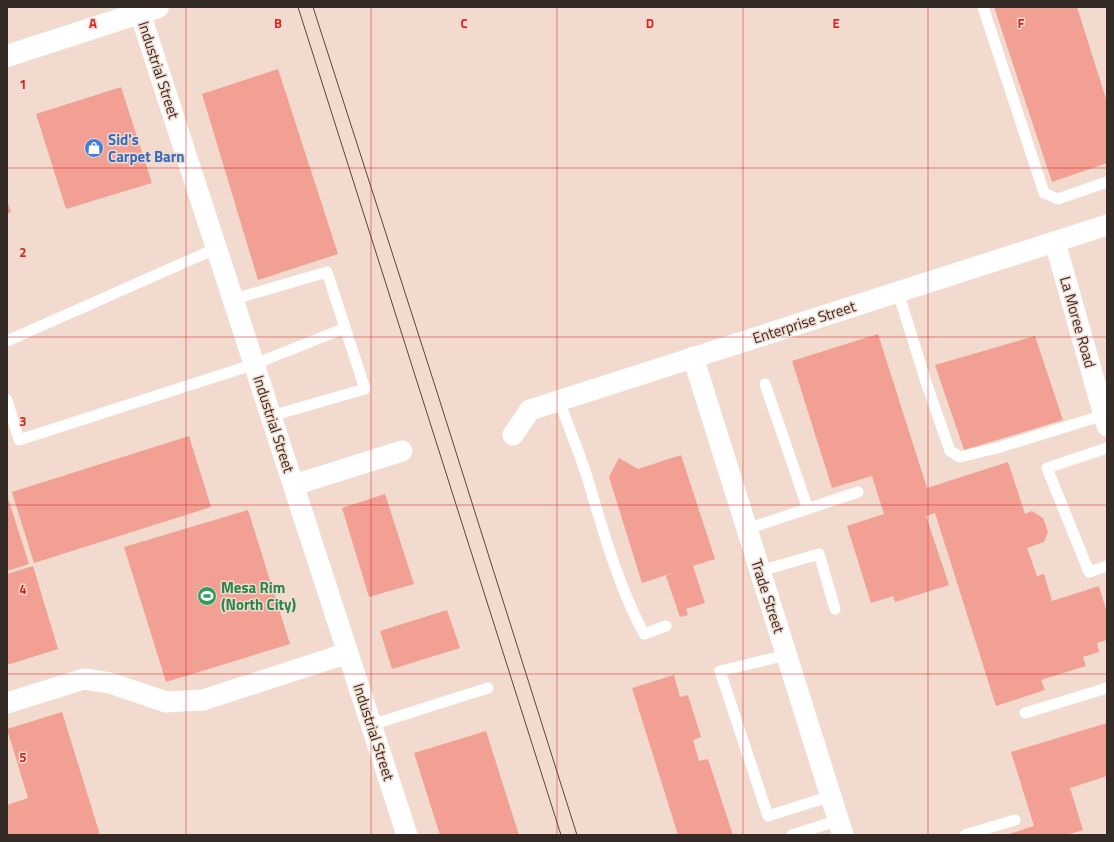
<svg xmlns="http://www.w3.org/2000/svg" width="1114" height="842" font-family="'Titillium Web',sans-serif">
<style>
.building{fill:#f2a094}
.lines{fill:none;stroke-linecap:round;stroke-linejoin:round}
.lane{stroke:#fff;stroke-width:11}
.street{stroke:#fff;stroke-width:21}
.secondary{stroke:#fff;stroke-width:22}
.tram{stroke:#524740;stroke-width:1}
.grid{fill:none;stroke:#d62828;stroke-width:1;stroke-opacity:0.55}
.labels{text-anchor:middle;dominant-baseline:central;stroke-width:3;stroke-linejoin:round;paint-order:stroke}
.street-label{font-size:15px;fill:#342b26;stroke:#f2dbce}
.shop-label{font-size:15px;font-weight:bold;fill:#366cbe;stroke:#f2dbce;text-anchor:start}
.leisure-label{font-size:15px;font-weight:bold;fill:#27864d;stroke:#f2dbce;text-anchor:start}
.grid-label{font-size:13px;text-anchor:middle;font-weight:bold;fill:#d62828;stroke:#f2dbce;stroke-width:3;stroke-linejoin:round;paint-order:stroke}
</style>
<rect width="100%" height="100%" fill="#f2dbce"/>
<!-- building -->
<path class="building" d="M 994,7 L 1077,7 L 1107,102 L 1107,163 L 1052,182 Z
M 278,69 L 338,254 L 258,280 L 202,94 Z
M 121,87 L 152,183 L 66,209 L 36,114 Z
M 7,200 L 11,212 L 7,214 Z
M 878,334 L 927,488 L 1008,462 L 1025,514 L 1032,511 L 1043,518 L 1048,532 L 1044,542 L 1027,548 L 1037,576 L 1044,574 L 1052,601 L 1099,586 L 1107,613 L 1107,640 L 1097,643 L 1099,652 L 1083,657 L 1086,666 L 1041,680 L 1045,690 L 996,706 L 935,513 L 926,516 L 949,585 L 895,602 L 893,596 L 871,603 L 847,526 L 884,514 L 872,476 L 832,488 L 792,361 Z
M 1035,336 L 1063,420 L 964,450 L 935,365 Z
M 189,436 L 211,507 L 34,563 L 12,492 Z
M 681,455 L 715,559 L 693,566 L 705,603 L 686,609 L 688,615 L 680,617 L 666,576 L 673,573 L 642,583 L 609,477 L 619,458 L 638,469 Z
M 385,494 L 414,584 L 369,597 L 342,508 Z
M 7,495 L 29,564 L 7,571 Z
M 248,510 L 290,644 L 166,682 L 124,547 Z
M 33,566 L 58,649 L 7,665 L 7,574 Z
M 447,610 L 460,648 L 392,669 L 380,631 Z
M 674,675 L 680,697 L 688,695 L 701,737 L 693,740 L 699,761 L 708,759 L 733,835 L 678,835 L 632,688 Z
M 62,712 L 100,835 L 7,835 L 7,805 L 28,798 L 7,729 Z
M 1107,723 L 1107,776 L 1070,788 L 1083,830 L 1066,835 L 1006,835 L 1034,826 L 1011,752 Z
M 486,731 L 519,835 L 440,835 L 414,753 Z"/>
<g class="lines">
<!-- lane -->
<path class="lane" d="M 983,7 L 1044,193 L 1058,199 L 1107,182
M 898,292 L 926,382 L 950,451 L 960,457 L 997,448 L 1104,415
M 234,299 L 327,272 L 365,389 L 271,416
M 7,341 L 217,248
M 765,384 L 808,509
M 7,400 L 19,440 L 255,364 L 345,328
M 559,400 C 569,429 582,458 590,487 C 605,537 619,587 644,634 L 666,626
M 1107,448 L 1047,468 L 1089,572 L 1107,566
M 747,529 L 858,492
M 760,571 L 819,554 L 835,609
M 787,655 L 720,671 L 768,816 L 831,796
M 1025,713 L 1107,688
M 371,725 L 488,688
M 792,835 L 839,820
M 965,835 L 1015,820"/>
<!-- street -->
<path class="street" d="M 140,13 L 407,835
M 1055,242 L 1107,426
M 693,357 L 843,835
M 513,435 L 530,410 L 1107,225
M 294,485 L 402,451
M 7,703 L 84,679 L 110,683 L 166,702 L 203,700 L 348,653"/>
<!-- secondary -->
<path class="secondary" d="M 7,56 L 158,7"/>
<!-- tram -->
<path class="tram" d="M 298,7 L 561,835
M 313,7 L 437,392 L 577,835"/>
</g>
<!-- grid -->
<path class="grid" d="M 186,7 L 186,835M 371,7 L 371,835M 557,7 L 557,835M 743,7 L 743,835M 928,7 L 928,835M 7,168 L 1107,168M 7,337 L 1107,337M 7,505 L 1107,505M 7,674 L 1107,674"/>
<!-- icons -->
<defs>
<g id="shop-disc" transform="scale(1)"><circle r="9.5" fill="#3f7fe0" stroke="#f2dbce"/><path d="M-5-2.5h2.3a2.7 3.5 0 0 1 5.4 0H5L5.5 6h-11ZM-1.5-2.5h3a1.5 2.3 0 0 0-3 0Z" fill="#fff"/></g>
<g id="stadium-disc" transform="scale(1)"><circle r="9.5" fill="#2e9e5b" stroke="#f2dbce"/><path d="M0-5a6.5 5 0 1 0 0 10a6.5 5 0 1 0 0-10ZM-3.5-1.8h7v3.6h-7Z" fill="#fff"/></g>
</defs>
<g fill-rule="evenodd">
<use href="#shop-disc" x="94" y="148"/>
<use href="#stadium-disc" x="207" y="596"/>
</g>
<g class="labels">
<!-- street labels -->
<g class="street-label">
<text transform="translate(159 70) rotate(72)">Industrial Street</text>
<text transform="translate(804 322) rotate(-18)">Enterprise Street</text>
<text transform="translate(1078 322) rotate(74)">La Moree Road</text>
<text transform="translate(274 424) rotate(72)">Industrial Street</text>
<text transform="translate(768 596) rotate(72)">Trade Street</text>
<text transform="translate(374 732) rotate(72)">Industrial Street</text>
</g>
<!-- shop labels -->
<g class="shop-label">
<text x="108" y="139">Sid's<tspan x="108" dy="17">Carpet Barn</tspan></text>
</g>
<!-- leisure labels -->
<g class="leisure-label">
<text x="221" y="587">Mesa Rim<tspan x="221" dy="17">(North City)</tspan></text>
</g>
</g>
<g class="grid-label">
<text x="93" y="28">A</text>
<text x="278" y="28">B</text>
<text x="464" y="28">C</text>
<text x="650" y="28">D</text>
<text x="836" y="28">E</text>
<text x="1021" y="28">F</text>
<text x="23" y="89">1</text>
<text x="23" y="257">2</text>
<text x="23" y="426">3</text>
<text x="23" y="594">4</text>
<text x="23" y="762">5</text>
</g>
<!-- border -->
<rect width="1114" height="842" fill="none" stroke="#342b26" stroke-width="16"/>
</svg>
